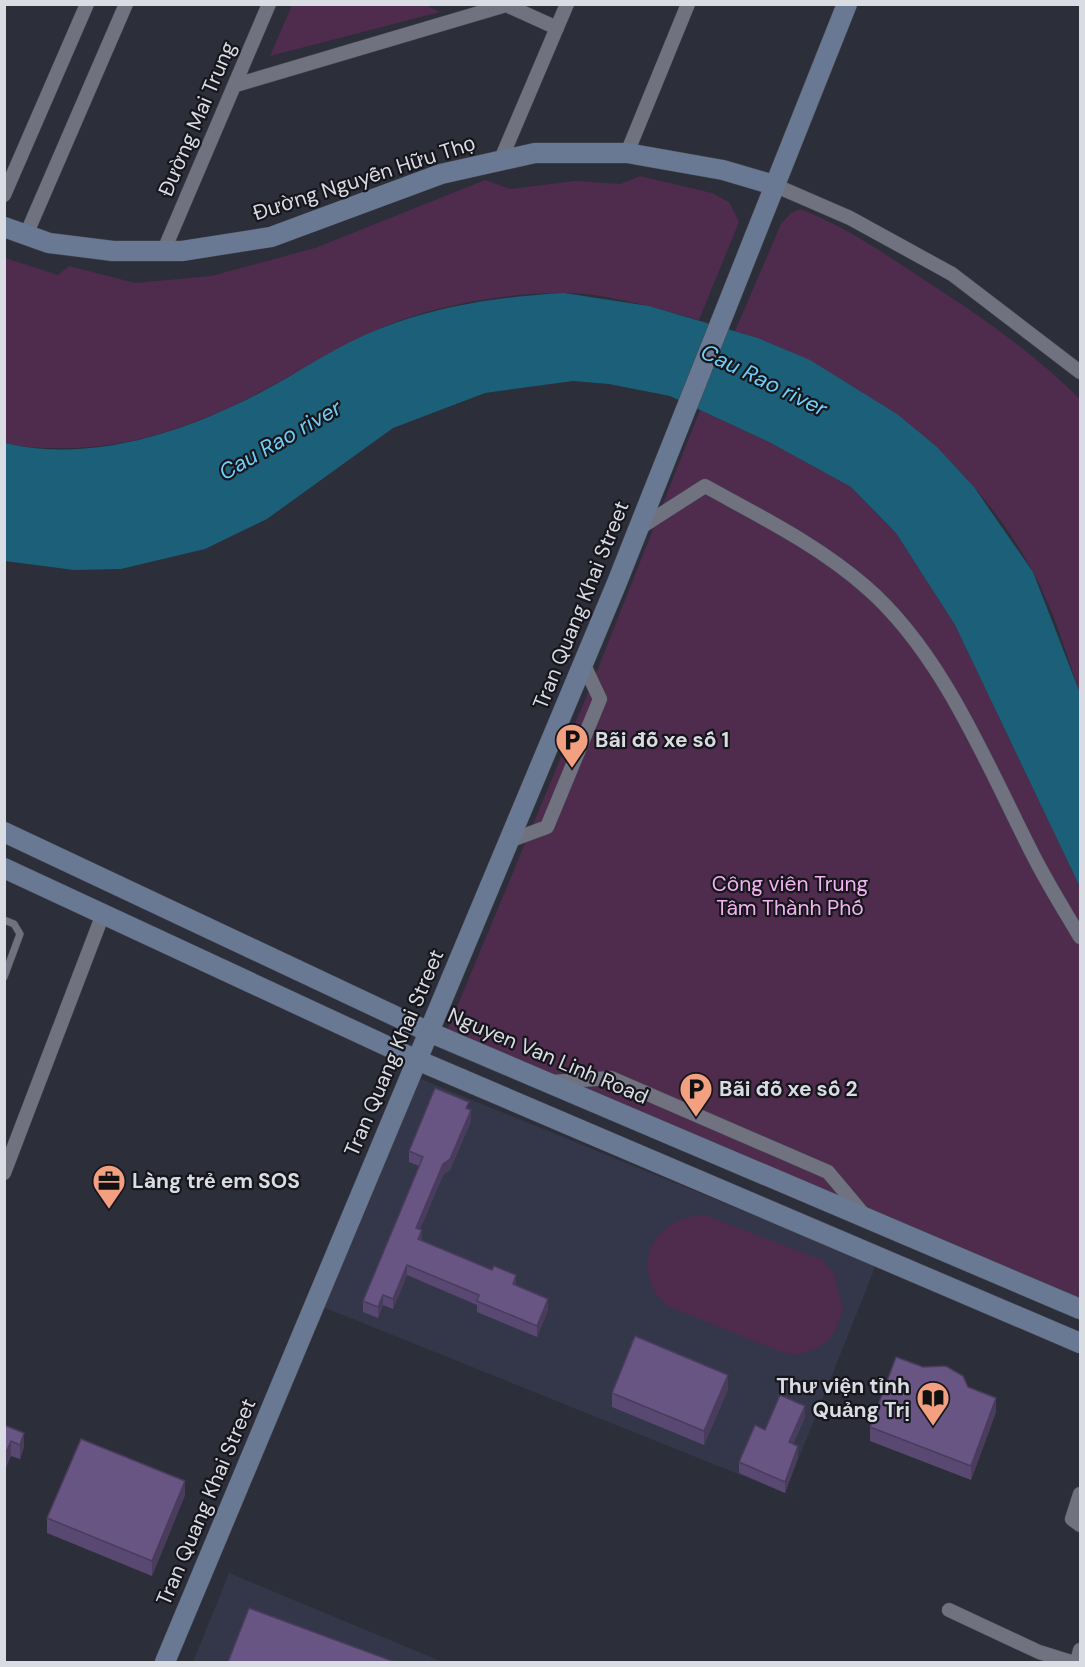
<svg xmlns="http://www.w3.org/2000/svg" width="1085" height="1667" font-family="'DM Sans',sans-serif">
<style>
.built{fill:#343749}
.green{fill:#4f2b4e}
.water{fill:#1b5f78}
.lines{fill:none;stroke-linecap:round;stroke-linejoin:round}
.lane-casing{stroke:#474953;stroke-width:8}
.street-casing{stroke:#474953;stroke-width:15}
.secondary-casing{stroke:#474953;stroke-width:21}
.lane{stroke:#707280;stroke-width:7}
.street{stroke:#707280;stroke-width:14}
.secondary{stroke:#697994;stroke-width:20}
.wall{fill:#594972}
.shaded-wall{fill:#493c5c}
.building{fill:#685584;stroke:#493c5c;stroke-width:1.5}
.labels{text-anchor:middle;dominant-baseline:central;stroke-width:4.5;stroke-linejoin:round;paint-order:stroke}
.street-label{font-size:21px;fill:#dadce3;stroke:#16161c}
.poi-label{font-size:21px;font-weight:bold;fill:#dadce3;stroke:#16161c;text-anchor:start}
.park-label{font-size:21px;fill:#f2b3f0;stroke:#16161c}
.water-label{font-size:22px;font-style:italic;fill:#6fcff8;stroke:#16161c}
</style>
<rect width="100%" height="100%" fill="#2c2e3a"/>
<!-- built -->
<path class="built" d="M 416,1077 L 876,1265 L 785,1493 L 323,1307 Z
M 229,1573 L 443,1662 L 193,1662 Z"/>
<!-- green -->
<path class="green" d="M 423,4 L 440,12 L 270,56 L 292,5 Z
M 640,176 L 712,193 L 729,202 L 739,222 L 699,320 C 660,309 603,292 562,293 C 506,293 445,304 393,323 C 352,339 315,362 277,383 C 214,418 148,445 76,448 C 51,448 29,449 5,443 L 5,258 L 58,275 L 69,266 L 135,283 L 211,276 L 315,248 L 485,180 L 510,189 L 575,181 L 621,184 Z
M 800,209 C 843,225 882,252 920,277 C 976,313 1033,352 1080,399 L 1080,693 C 1066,653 1053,608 1032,570 C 986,488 929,434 850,385 C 813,362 777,343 735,331 L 781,224 L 791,213 Z
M 700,410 L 769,442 L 851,487 L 896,533 L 955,625 L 1080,887 L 1080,1313 L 446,1033 L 597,671 Z
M 704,1215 L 822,1260 L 834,1273 L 843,1309 L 834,1333 L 825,1343 L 812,1350 L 796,1355 L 781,1352 L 667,1306 C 628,1270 652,1217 704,1215 Z"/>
<!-- water -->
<path class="water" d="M 564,293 L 649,306 L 758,338 L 810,360 L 897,414 L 937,447 L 974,487 L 1033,572 L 1080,693 L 1080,887 L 955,625 L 896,533 L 851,487 L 769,442 L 670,396 L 609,384 L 573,381 L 485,393 L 393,428 L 267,519 L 205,549 L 121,569 L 74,570 L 5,561 L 5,443 C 97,465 198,428 278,383 C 316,361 353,337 395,323 C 449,304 507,296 564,293 Z"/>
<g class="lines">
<!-- lane casing -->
<g class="lane-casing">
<path id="lane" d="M 4,920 L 14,924 L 20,934 L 4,977"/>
</g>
<!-- street casing -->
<g class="street-casing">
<path id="street" d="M 504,4 L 557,28
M 236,85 L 506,5
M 627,153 L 688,4
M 501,159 L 567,4
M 774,185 L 850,218 L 952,274 L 1080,372
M 4,195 L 87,4
M 26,235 L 126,4
M 164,250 L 269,4
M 638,529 L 705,486 C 761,517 818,545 866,587 C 941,652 985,760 1029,847 C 1044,878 1063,908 1080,937
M 509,841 L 547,827 L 600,699 L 583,663
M 552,1082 L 611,1078 L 828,1172 L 865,1216
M 4,1173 L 103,914
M 1080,1494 L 1072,1519 L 1080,1525
M 949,1610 L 1039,1652 L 1071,1662
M 1077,1662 L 1080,1650"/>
</g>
<!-- secondary casing -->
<g class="secondary-casing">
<path id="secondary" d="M 4,227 L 49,243 L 113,251 L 182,251 L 271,237 L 441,174 L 535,153 L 627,153 L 723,170 L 774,185
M 4,832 L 429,1032 L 1080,1309
M 4,868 L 417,1060 L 1080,1343
M 165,1662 L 616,585 L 847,4"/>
</g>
<!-- lane -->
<use href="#lane" class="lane"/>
<!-- street -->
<use href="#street" class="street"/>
<!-- secondary -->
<use href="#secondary" class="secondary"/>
</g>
<!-- wall -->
<path class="wall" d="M 469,1109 L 471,1121 L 450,1170 L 443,1175 L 420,1229 L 422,1241 L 516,1286 L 548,1310 L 537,1337 L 477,1312 L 477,1305 L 407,1275 L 393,1309 L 383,1305 L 378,1318 L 363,1312 L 363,1301 L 419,1166 L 409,1162 L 409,1151 Z
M 968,1387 L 996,1412 L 971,1480 L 870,1441 L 870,1427 Z
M 728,1389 L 704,1445 L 612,1407 L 612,1393 Z
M 805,1417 L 793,1444 L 798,1457 L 785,1493 L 739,1473 L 739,1462 L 765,1430 Z
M 4,1425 L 24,1447 L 20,1459 L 11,1456 Z
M 185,1495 L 152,1576 L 47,1533 L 47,1518 Z"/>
<!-- shaded-wall -->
<path class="shaded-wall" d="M 471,1110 L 471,1121 L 450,1170 L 443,1175 L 416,1238 L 416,1228 L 443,1164 Z
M 422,1230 L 422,1241 L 418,1250 L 418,1239 Z
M 407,1265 L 407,1275 L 393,1309 L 393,1299 Z
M 516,1275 L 516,1286 L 513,1284 Z
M 383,1295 L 383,1305 L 378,1318 L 378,1307 Z
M 548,1299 L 548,1310 L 537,1337 L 537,1326 Z
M 728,1375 L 728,1389 L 704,1445 L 704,1431 Z
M 996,1398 L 996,1412 L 971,1480 L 971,1466 Z
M 805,1406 L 805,1417 L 789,1453 L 789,1442 Z
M 24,1433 L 24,1447 L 20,1459 L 20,1445 Z
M 11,1441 L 11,1456 L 4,1472 L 4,1457 Z
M 798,1446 L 798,1457 L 785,1493 L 785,1482 Z
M 185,1481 L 185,1495 L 152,1576 L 152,1561 Z"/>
<!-- building -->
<path class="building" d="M 435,1088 L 469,1102 L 466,1108 L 471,1110 L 450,1159 L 443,1164 L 416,1228 L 422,1230 L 418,1239 L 492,1270 L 494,1266 L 516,1275 L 513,1284 L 548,1299 L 537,1326 L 477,1301 L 479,1295 L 407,1265 L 393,1299 L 383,1295 L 378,1307 L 363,1301 L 423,1157 L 409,1151 Z
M 635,1336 L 728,1375 L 704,1431 L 612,1393 Z
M 896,1357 L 923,1367 L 946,1366 L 963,1376 L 968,1387 L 996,1398 L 971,1466 L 870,1427 Z
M 780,1395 L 805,1406 L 789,1442 L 798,1446 L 785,1482 L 739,1462 L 755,1425 L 765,1430 Z
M 4,1425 L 24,1433 L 20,1445 L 11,1441 L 4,1457 Z
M 81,1439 L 185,1481 L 152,1561 L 47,1518 Z
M 249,1608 L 395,1662 L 228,1662 Z"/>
<!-- icons -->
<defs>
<g id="parking-pin" transform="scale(1.725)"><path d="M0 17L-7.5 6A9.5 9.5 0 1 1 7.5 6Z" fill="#f2a07f" stroke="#16161c"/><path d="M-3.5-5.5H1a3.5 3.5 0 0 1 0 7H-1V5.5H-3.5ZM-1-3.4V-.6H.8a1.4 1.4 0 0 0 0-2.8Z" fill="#111"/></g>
<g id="office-pin" transform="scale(1.725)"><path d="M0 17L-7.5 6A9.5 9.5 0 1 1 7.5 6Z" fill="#f2a07f" stroke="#16161c"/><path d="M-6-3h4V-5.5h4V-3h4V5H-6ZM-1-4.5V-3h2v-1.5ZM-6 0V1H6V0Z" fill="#111"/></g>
<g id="library-pin" transform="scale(1.725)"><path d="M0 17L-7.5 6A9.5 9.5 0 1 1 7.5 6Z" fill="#f2a07f" stroke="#16161c"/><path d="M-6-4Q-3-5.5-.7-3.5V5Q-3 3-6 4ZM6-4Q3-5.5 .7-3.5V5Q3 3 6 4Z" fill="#111"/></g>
</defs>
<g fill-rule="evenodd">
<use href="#parking-pin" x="572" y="740"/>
<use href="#parking-pin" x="696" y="1089"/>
<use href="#office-pin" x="109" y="1181"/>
<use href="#library-pin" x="933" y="1398"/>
</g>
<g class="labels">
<!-- street labels -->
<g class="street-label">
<text transform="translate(197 119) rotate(-67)">Đường Mai Trung</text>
<text transform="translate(364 178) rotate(-18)">Đường Nguyễn Hữu Thọ</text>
<text transform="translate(581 605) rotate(-68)">Tran Quang Khai Street</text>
<text transform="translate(394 1053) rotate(-67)">Tran Quang Khai Street</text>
<text transform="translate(548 1056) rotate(23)">Nguyen Van Linh Road</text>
<text transform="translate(206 1502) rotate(-67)">Tran Quang Khai Street</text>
</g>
<!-- poi labels -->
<g class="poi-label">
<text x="595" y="740">Bãi đỗ xe số 1</text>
<text x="719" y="1089">Bãi đỗ xe số 2</text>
<text x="132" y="1181">Làng trẻ em SOS</text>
<text x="910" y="1386" text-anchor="end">Thư viện tỉnh<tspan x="910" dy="24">Quảng Trị</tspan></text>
</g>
<!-- park labels -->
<g class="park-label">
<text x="790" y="884">Công viên Trung<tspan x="790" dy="24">Tâm Thành Phố</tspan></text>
</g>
<!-- water labels -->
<g class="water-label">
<text transform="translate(764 380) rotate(26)">Cau Rao river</text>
<text transform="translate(280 440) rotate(-30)">Cau Rao river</text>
</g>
</g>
<!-- border -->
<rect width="1085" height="1667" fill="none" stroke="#dadce3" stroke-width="12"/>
</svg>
